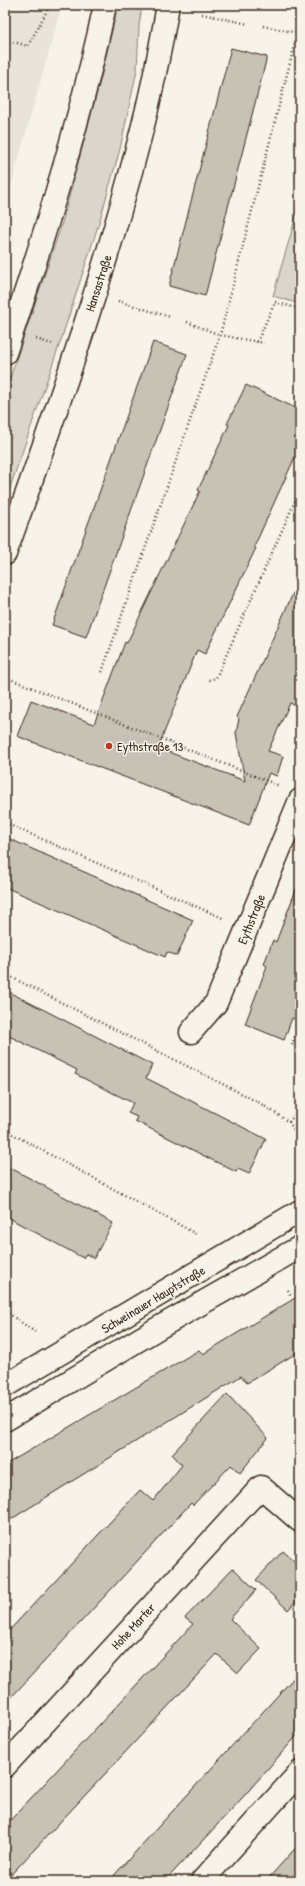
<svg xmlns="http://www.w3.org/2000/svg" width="305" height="1886" font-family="'Patrick Hand',sans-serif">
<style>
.built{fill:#e9e4d9}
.green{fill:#dbd6cb;stroke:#8b8074}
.building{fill:#c8c1b6;stroke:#3b2a1e}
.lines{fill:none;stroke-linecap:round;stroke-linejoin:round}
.street-casing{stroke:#3b2a1e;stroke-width:25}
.primary-casing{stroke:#3b2a1e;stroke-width:25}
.path{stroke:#3b2a1e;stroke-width:2.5;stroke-dasharray:1 3;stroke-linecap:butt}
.street{stroke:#f7f3e8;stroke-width:22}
.primary{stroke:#f7f3e8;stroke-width:22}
.poi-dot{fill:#c8321e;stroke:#f7f3e8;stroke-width:1.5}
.labels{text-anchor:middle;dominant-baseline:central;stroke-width:3;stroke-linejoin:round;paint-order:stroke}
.street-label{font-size:13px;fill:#3b2a1e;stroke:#f7f3e8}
.poi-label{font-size:13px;fill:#3b2a1e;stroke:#f7f3e8;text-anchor:start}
</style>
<rect width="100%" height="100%" fill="#f7f3e8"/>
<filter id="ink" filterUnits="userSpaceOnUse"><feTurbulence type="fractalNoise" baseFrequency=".025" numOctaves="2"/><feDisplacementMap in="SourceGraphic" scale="8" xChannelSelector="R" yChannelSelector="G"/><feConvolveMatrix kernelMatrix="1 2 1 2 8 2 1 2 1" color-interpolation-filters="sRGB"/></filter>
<g filter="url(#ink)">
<!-- built -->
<path class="built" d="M 5,5 L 62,5 L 5,207 Z"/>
<!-- green -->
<path class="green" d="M 118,5 L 142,5 L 139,26 L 137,70 L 120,149 L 99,223 L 62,337 L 5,502 L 5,393 L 62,223 L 102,74 Z
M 300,202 L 300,304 L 273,296 Z"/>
<!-- building -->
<path class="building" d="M 231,48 L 267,57 L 205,296 L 169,286 Z
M 153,342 L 187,354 L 86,637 L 52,625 Z
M 246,385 L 300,410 L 300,446 L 254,547 L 256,548 L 205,654 L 197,650 L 158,748 L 245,781 L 236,733 L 239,719 L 237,717 L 300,578 L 300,708 L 290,703 L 268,751 L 283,756 L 277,776 L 269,773 L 249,825 L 17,736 L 31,700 L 94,724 L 125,642 L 127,643 L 200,491 L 198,490 L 229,425 L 227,424 Z
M 5,837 L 193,920 L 177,956 L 167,952 L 165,957 L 5,887 Z
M 298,884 L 300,884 L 300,1021 L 292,1018 L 284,1040 L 245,1024 L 267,966 L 264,964 L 273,940 L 276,942 Z
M 5,990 L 152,1065 L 146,1078 L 266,1139 L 249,1174 L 238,1169 L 236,1172 L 135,1121 L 137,1117 L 128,1113 L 133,1103 L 75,1074 L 77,1070 L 5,1034 Z
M 5,1165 L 113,1223 L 94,1258 L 86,1254 L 83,1258 L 5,1216 Z
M 300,1295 L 300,1351 L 247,1383 L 241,1376 L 5,1523 L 5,1465 L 199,1350 L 203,1354 Z
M 227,1394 L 268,1438 L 240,1473 L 231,1465 L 193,1505 L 191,1503 L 5,1704 L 5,1635 L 140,1490 L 153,1501 L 182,1465 L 172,1454 Z
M 283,1551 L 300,1566 L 300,1597 L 288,1610 L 256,1580 Z
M 233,1568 L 256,1590 L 230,1619 L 261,1649 L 238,1673 L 217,1654 L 5,1881 L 5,1826 L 193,1624 L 185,1618 Z
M 300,1671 L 300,1732 L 244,1796 L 165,1881 L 109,1881 Z
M 300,1843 L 300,1881 L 266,1881 Z"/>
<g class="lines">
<!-- street casing -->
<g class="street-casing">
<path id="street" d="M 191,1032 L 216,1003 L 300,800
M 5,1766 L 261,1487 L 300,1521
M 202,1881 L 300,1772"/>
</g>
<!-- primary casing -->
<g class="primary-casing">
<path id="primary" d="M 5,353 C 44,239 80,123 105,5
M 5,554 C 54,418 103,281 139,141 C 151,96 160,51 168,5
M 5,1386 L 300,1211
M 5,1420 L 160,1327 L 300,1247"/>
</g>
<!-- path -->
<path class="path" d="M 202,14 L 248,24
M 263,26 L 298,33
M 13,42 L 28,46 L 50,5
M 118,301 L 170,317
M 187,322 L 220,335 L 264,343
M 36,339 L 52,344
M 257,342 L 275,302 L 300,309
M 102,672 L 220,335 L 300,24
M 5,677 L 280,786
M 209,680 L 216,678 L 300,490
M 5,823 L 225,919
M 5,974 L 258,1102 L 289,1122 L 300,1140
M 292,1045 L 300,1023
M 289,1122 L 300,1108
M 5,1130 L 198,1235
M 288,1290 L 291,1296
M 5,1311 L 35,1332"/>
<!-- street -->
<use href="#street" class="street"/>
<!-- primary -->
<use href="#primary" class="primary"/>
</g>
</g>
<!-- markers -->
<circle class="poi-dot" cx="109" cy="746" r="4"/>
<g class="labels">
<!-- street labels -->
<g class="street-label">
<text transform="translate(98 283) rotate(-72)">Hansastraße</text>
<text transform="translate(251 919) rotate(-68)">Eythstraße</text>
<text transform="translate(153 1299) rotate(-31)">Schweinauer Hauptstraße</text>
<text transform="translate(133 1626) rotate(-47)">Hohe Marter</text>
</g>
<!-- poi labels -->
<g class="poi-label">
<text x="117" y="746">Eythstraße 13</text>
</g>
</g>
<!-- margin -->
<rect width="305" height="1886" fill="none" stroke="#f7f3e8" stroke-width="20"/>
<rect x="10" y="10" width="285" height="1866" fill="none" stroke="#3b2a1e" stroke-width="1.5" filter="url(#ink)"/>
</svg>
